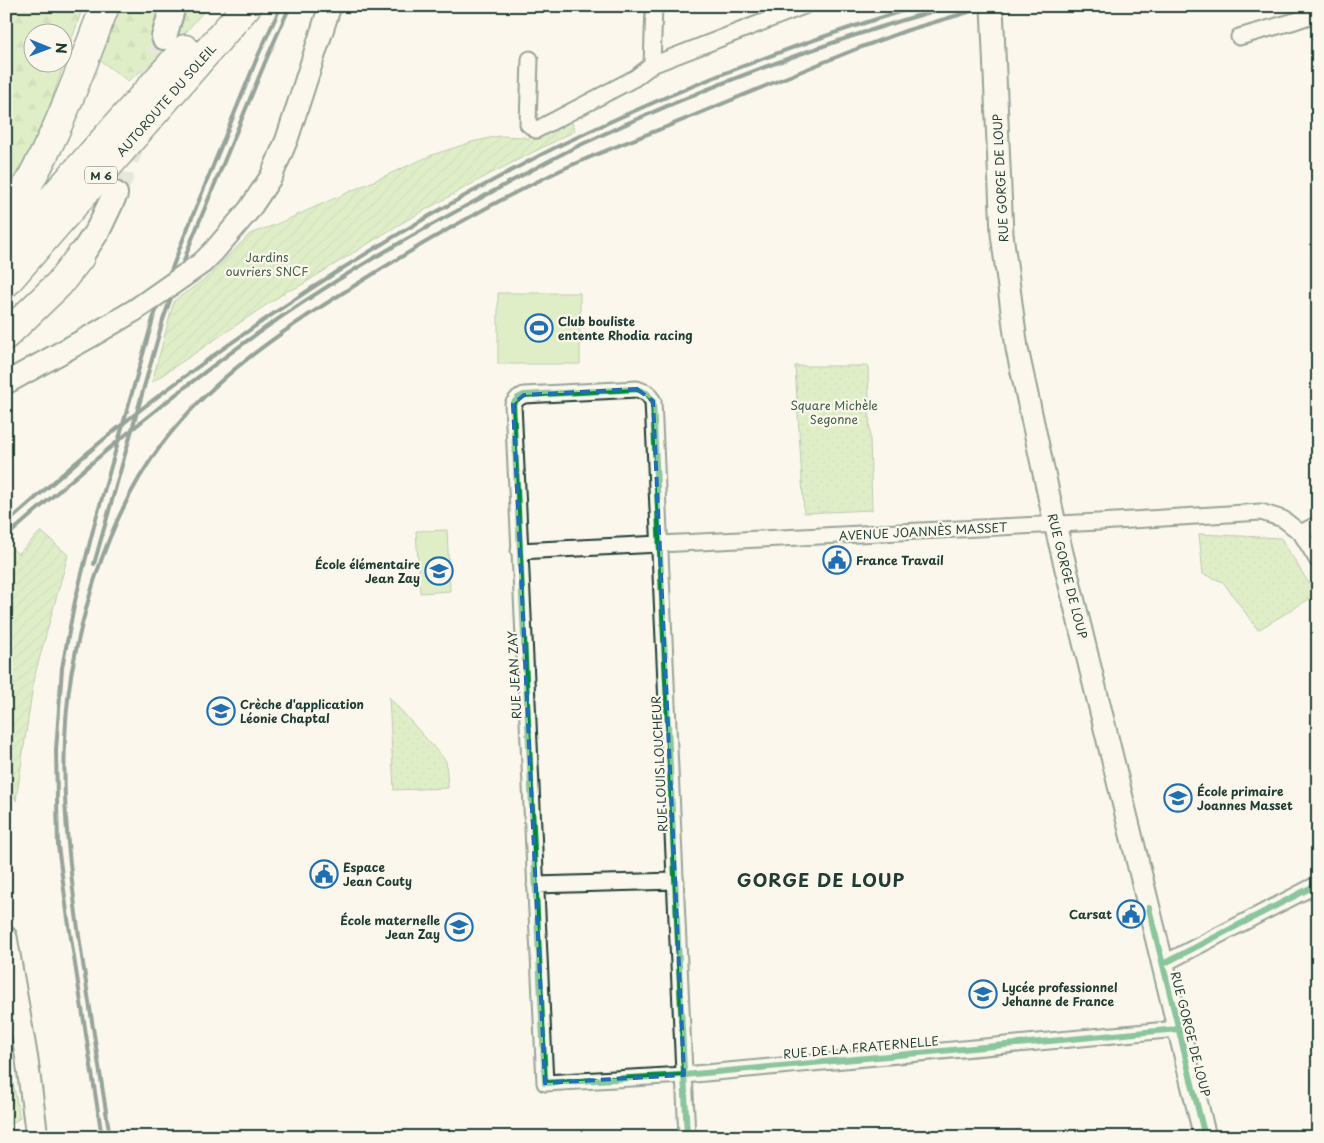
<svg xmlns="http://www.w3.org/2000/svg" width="1324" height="1143" font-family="'Playpen Sans',sans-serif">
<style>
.grass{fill:#bee29c;stroke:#6e9068}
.forest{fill:url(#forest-firs);stroke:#6e9068;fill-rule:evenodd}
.park{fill:url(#park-dots);stroke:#6e9068}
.garden{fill:url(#garden-furrows);stroke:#6e9068}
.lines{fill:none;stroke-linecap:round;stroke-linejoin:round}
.primary-tunnel{stroke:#cfd2c7;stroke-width:24;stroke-dasharray:24 12;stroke-linecap:butt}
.street-casing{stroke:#1f3d34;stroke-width:19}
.secondary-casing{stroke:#1f3d34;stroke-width:25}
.primary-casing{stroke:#1f3d34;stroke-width:28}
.highway-casing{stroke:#1f3d34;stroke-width:31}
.street{stroke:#fbf7ec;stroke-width:15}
.secondary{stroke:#fbf7ec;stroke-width:21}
.primary{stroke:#fbf7ec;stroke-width:24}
.highway{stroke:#fbf7ec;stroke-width:28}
.rail{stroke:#1f3d34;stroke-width:4}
.secondary-bridge-casing{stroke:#1f3d34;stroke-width:25;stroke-linecap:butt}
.secondary-bridge{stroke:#fbf7ec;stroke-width:21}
.cycleway-casing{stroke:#fbf7ec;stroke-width:9}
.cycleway{stroke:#00873e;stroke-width:6}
.marked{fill:none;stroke:#1f6fb2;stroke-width:4;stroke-dasharray:10 6;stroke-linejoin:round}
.labels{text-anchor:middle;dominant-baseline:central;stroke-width:4.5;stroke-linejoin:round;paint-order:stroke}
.shield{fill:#fbf7ec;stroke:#61756b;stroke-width:1}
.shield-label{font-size:11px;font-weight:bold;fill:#1f3d34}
.street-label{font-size:12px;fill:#1f3d34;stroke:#fbf7ec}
.park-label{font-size:12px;fill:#3f5e49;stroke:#fbf7ec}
.poi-label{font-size:12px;font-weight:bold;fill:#1f3d34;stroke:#fbf7ec;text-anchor:start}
.district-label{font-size:18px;font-weight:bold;letter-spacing:1px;fill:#1f3d34;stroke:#fbf7ec}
</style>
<defs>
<pattern id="forest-firs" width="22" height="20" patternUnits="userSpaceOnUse" patternTransform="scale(1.25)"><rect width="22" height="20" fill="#bee29c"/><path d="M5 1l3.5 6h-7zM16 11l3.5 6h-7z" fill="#a3c387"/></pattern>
<pattern id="park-dots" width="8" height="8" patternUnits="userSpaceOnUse" patternTransform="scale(1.25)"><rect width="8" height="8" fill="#bee29c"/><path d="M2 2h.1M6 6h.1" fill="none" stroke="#a3c387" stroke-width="1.8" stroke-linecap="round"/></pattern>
<pattern id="garden-furrows" width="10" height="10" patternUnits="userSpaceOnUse" patternTransform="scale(1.25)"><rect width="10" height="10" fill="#bee29c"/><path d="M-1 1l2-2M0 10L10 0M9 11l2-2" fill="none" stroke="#a3c387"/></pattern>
</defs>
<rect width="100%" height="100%" fill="#fbf7ec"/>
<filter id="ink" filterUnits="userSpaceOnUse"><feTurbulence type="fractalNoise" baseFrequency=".02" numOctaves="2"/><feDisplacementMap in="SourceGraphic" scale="10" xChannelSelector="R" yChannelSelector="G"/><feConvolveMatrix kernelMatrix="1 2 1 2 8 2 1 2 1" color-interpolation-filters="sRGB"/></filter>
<g filter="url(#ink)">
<!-- grass -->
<path class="grass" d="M 498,293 L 580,293 L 580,364 L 498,364 Z
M 447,530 L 450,591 L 420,593 L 416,531 Z"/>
<!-- forest -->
<path class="forest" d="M 6,6 L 83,6 L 49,108 L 19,175 L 6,197 ZM 32,32 L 62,32 L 62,62 L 32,62 Z
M 115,6 L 208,6 L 175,45 L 128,81 L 98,59 Z
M 6,1047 L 20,1118 L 6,1127 Z"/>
<!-- park -->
<path class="park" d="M 795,366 L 868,366 L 872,510 L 804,513 Z
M 1199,534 L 1281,538 L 1316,595 L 1258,630 L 1223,582 L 1203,574 Z
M 389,697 L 446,761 L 448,788 L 394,790 Z"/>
<!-- garden -->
<path class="garden" d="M 570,118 L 575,131 L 486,176 L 400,224 L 298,287 L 287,291 L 152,382 L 174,301 L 205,279 L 250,234 L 277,224 L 432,155 L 472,142 L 499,136 L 523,137 L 528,139 Z
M 41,531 L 68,555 L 34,678 L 16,801 L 6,770 L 6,542 L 18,554 Z"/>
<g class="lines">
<!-- primary-tunnel -->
<path class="primary-tunnel" d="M 149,90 L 164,37
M 115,194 L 135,137"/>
<!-- street casing -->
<g class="street-casing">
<path id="street" d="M 1239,37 L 1295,21 L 1318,13
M 530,59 L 528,124 L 536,130 L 635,78 L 652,65 L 804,6
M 652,65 L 654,6
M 1301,533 L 1318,524
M 519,551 L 1099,522 L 1261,512 L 1283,519 L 1301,533 L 1318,561
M 535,885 L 676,881
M 1163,964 L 1318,884
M 687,1137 L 653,401 L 647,393 L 637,389 L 524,395 L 518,398 L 513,404 L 545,1083 L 684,1075 L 1178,1029"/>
</g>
<!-- secondary casing -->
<g class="secondary-casing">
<path id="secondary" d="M 992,6 L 1002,234 L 1017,349 L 1055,524 L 1205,1137
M 214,251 L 249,210 L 271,177 L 287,139 L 330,6
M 6,383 L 93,335 L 135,310
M 6,937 L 27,1060 L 37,1137"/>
</g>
<!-- primary casing -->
<g class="primary-casing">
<path id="primary" d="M 164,37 L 173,6
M 80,257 L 98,230 L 115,194"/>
</g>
<!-- highway casing -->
<g class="highway-casing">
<path id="highway" d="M 6,219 C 52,153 76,81 105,6
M 6,250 L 185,49
M 6,283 L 247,6
M 6,335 L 59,284 L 80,257"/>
</g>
<!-- street -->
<use href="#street" class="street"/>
<!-- secondary -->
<use href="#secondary" class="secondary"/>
<!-- primary -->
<use href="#primary" class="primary"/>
<!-- highway -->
<use href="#highway" class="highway"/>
<!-- rail -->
<path class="rail" d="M 6,524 C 58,478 110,432 165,391 C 273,310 386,237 505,174 C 527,162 549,150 571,140 C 683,86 800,42 918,6
M 6,537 C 106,449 209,362 322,290 C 373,257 425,228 479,199 C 511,182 543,163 576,147 C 696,90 823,42 951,6
M 94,564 L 163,320 L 190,244 L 266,60 L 290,6
M 72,669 C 56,765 68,861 82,957 C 91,1017 101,1077 110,1137
M 71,675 C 86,594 112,510 162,444 C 212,378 284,329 354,286 C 422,243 491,203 563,169 C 598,153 635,139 671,125 C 734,99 796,73 859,48 L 908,30 L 989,6
M 102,1137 L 68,919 L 58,846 L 56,750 L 62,668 L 75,601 L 94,526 L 153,319 L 182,242 L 257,58 L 281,6"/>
<!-- secondary-bridge casing -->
<g class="secondary-bridge-casing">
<path id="secondary-bridge" d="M 135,310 L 202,263 L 214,251"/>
</g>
<!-- secondary-bridge -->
<use href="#secondary-bridge" class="secondary-bridge"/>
<!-- cycleway casing -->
<g class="cycleway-casing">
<path id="cycleway" d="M 1149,908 L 1205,1137
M 1163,964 L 1318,884
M 687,1137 L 653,401 L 647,393 L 637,389 L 524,395 L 518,398 L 513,404 L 545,1083 L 684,1075 L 1178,1029"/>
</g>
<!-- cycleway -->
<use href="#cycleway" class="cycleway"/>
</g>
</g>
<!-- marked area -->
<path d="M0 0H1324V1143H0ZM 637,389 L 653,401 L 684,1075 L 545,1083 L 513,404 L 524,395 Z" fill="#fbf7ec" fill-opacity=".55" fill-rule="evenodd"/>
<path class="marked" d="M 637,389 L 653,401 L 684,1075 L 545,1083 L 513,404 L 524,395 Z"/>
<!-- icons -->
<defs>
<g id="stadium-ring" transform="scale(1.4375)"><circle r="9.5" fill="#fbf7ec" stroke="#1f6fb2" stroke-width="1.5"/><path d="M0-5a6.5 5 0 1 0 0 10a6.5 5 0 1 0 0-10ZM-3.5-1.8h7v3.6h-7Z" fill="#1f6fb2"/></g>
<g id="civic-ring" transform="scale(1.4375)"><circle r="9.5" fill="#fbf7ec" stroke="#1f6fb2" stroke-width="1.5"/><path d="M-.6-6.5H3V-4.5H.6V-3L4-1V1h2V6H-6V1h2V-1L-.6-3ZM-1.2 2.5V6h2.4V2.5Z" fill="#1f6fb2"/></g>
<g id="school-ring" transform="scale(1.4375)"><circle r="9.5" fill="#fbf7ec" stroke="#1f6fb2" stroke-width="1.5"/><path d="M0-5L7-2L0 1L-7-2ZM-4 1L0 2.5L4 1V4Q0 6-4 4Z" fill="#1f6fb2"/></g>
</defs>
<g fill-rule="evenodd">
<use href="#stadium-ring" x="539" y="328"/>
<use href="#civic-ring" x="837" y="560"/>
<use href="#school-ring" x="439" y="571"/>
<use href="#school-ring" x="221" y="711"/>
<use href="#school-ring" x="1178" y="798"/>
<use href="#civic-ring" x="324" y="874"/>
<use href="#civic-ring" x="1131" y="914"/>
<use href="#school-ring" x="459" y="927"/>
<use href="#school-ring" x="983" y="994"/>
</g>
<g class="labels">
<!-- shield labels -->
<rect class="shield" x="85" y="166.5" width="32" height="17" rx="4"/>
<g class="shield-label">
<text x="101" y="175">M 6</text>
</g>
<!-- street labels -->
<g class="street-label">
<text transform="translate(166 100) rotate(-49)">AUTOROUTE DU SOLEIL</text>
<text transform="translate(1000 178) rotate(-93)">RUE GORGE DE LOUP</text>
<text transform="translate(923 531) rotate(-3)">AVENUE JOANNÈS MASSET</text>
<text transform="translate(1068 576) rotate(76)">RUE GORGE DE LOUP</text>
<text transform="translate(514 675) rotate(-93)">RUE JEAN ZAY</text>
<text transform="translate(659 764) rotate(-93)">RUE LOUIS LOUCHEUR</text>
<text transform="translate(1191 1034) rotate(76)">RUE GORGE DE LOUP</text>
<text transform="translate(861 1047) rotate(-5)">RUE DE LA FRATERNELLE</text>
</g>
<!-- park labels -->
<g class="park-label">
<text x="267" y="257">Jardins<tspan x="267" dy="14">ouvriers SNCF</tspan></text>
<text x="834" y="405">Square Michèle<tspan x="834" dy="14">Segonne</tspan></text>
</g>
<!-- poi labels -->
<g class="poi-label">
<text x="558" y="321">Club bouliste<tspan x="558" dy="14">entente Rhodia racing</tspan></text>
<text x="856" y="560">France Travail</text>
<text x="420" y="564" text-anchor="end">École élémentaire<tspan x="420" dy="14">Jean Zay</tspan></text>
<text x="240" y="704">Crèche d'application<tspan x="240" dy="14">Léonie Chaptal</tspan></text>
<text x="1197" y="791">École primaire<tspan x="1197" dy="14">Joannes Masset</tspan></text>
<text x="343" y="867">Espace<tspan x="343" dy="14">Jean Couty</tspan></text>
<text x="1112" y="914" text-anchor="end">Carsat</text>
<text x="440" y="920" text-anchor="end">École maternelle<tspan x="440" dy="14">Jean Zay</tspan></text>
<text x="1002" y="987">Lycée professionnel<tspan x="1002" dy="14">Jehanne de France</tspan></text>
</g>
<!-- district labels -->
<g class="district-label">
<text x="821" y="879">GORGE DE LOUP</text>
</g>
</g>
<!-- margin -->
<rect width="1324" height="1143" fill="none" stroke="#fbf7ec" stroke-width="25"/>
<rect x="12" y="12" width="1299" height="1118" fill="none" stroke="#1f3d34" stroke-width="2" filter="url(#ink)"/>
<!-- north arrow -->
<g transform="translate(48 48) rotate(91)"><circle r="24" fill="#fbf7ec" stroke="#a3ada2"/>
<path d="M0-4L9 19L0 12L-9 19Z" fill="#1f6fb2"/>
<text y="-8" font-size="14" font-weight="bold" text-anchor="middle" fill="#1f3d34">N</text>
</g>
</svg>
